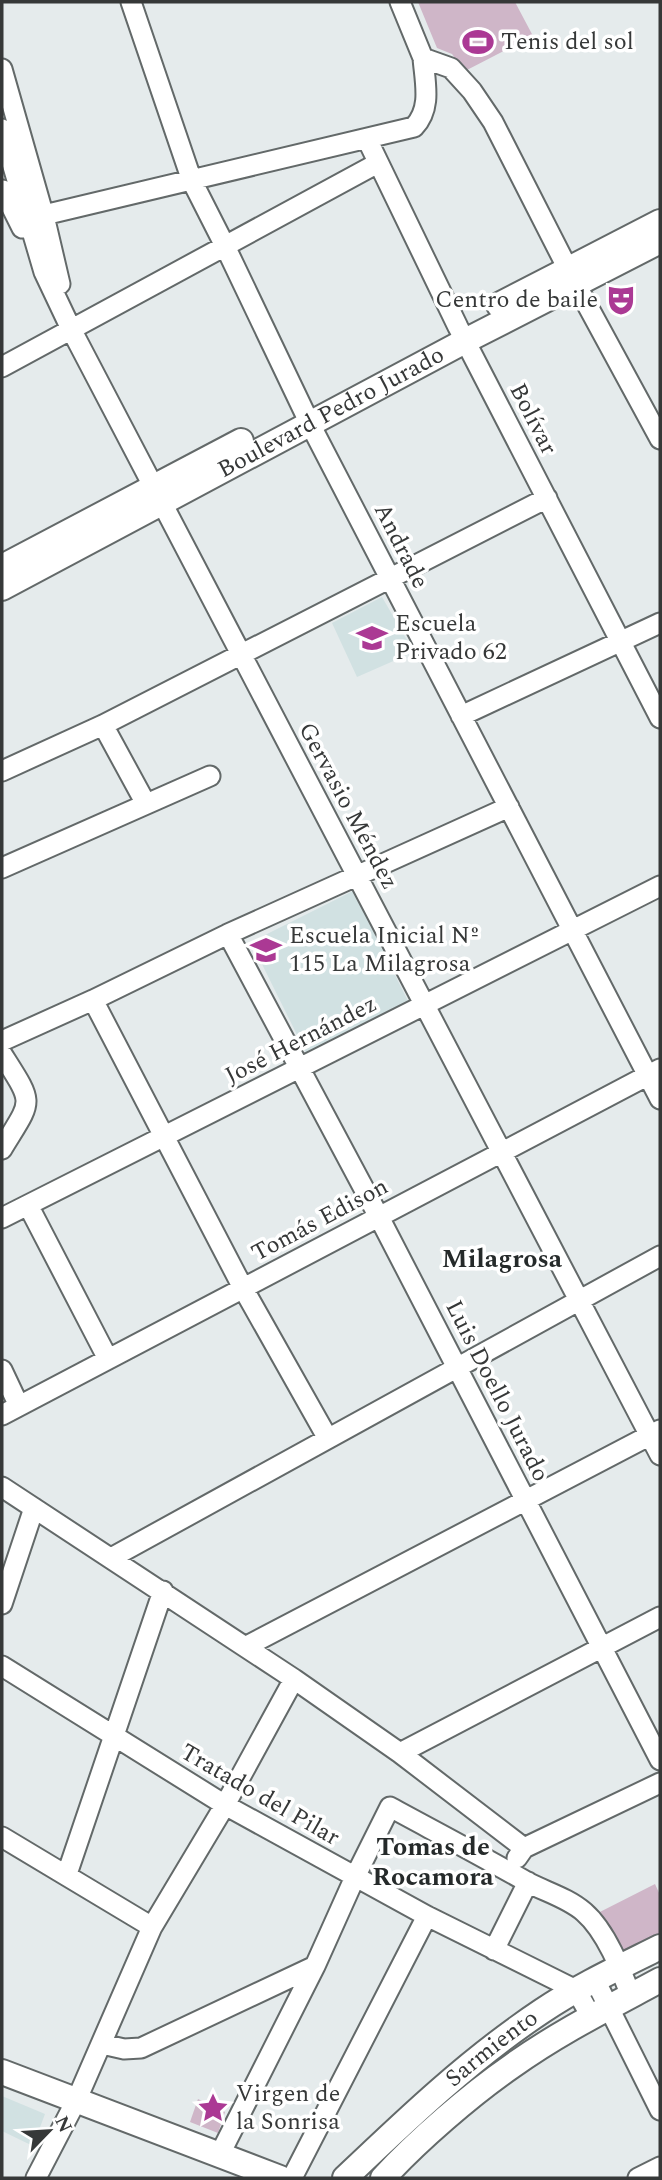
<svg xmlns="http://www.w3.org/2000/svg" width="662" height="2180" font-family="Spectral,serif">
<style>
.built{fill:#d1e1e2}
.green{fill:#cfb6c8}
.lines{fill:none;stroke-linecap:round;stroke-linejoin:round}
.minor-casing{stroke:#636969;stroke-width:23}
.major-casing{stroke:#636969;stroke-width:28}
.minor{stroke:#fff;stroke-width:19}
.major{stroke:#fff;stroke-width:24}
.labels{text-anchor:middle;dominant-baseline:central;stroke-width:7;stroke-linejoin:round;paint-order:stroke}
.poi-label{font-size:24px;fill:#363838;stroke:#fff;text-anchor:start}
.street-label{font-size:24px;fill:#363838;stroke:#fff}
.neighbourhood-label{font-size:26px;font-weight:bold;fill:#252a2a;stroke:#fff}
</style>
<rect width="100%" height="100%" fill="#e5ebec"/>
<!-- built -->
<path class="built" d="M 382,597 L 414,652 L 357,677 L 332,623 Z
M 353,891 L 408,1001 L 306,1053 L 251,942 Z
M 2,2096 L 45,2114 L 33,2146 L 2,2131 Z"/>
<!-- green -->
<path class="green" d="M 418,2 L 515,2 L 533,36 L 465,71 L 452,54 L 437,48 Z
M 655,1884 L 660,1895 L 660,1942 L 625,1960 L 588,1918 Z
M 198,2099 L 225,2112 L 218,2133 L 190,2122 Z"/>
<g class="lines">
<!-- minor casing -->
<g class="minor-casing">
<path id="minor" d="M 131,2 L 192,181 L 225,246 L 310,424 L 660,1099
M 400,2 L 423,58 L 451,68 L 472,91 L 493,122 L 572,277 L 660,439
M 2,69 L 45,220 L 60,284
M 2,129 L 44,272 L 71,329 L 660,1455
M 367,139 L 458,327 L 660,718
M 3,190 L 22,228
M 44,215 L 414,127 C 432,108 425,83 423,58
M 2,367 L 378,163
M 461,716 L 660,623
M 103,725 L 146,804
M 2,771 L 103,725 L 547,498
M 2,868 L 210,776
M 228,934 L 379,1217 L 660,1760
M 93,1000 L 243,1288 L 327,1437
M 2,1041 L 93,1000 L 228,934 L 509,807
M 2,1054 C 35,1106 33,1098 2,1149
M 28,1205 L 108,1359
M 2,1218 L 660,886
M 2,1370 L 19,1406
M 2,1415 L 660,1069
M 2,1487 L 294,1679 L 400,1753 L 524,1848
M 111,1558 L 660,1256
M 2,1604 L 34,1508
M 247,1646 L 660,1430
M 2,1666 L 225,1805 L 427,1916 L 576,1990 L 592,2018
M 400,1753 L 660,1617
M 2,1837 L 152,1927
M 517,1858 L 524,1848 L 660,1783
M 67,1874 L 163,1591
M 494,1950 L 528,1882
M 595,1980 L 660,2110
M 102,2044 L 124,2049 L 141,2048 L 315,1966
M 219,2156 L 315,1966 L 355,1877 L 390,1807 C 436,1832 482,1856 527,1882 C 546,1892 568,1898 584,1912 C 606,1931 621,1970 631,1996
M 36,2178 L 77,2099 L 152,1927 L 225,1805 L 294,1679
M 292,2178 L 427,1916
M 638,2178 L 660,2167"/>
</g>
<!-- major casing -->
<g class="major-casing">
<g id="major">
<path d="M 499,305 L 660,222"/>
<path d="M 2,567 L 241,441"/>
<path id="s1" d="M 2,588 L 465,341 L 660,241"/>
<path d="M 2,2072 L 280,2178"/>
<path id="s2" d="M 345,2178 C 408,2118 470,2059 542,2011 C 579,1986 620,1967 660,1947"/>
<path d="M 383,2178 C 417,2141 470,2095 512,2066 C 558,2033 610,2007 660,1980"/>
</g>
</g>
<!-- minor -->
<use href="#minor" class="minor"/>
<!-- major -->
<use href="#major" class="major"/>
</g>
<!-- icons -->
<defs>
<g id="stadium-bare" transform="scale(2.415)"><path d="M0-5a6.5 5 0 1 0 0 10a6.5 5 0 1 0 0-10ZM-3.5-1.8h7v3.6h-7Z" fill="#ab3994" stroke="#fff" stroke-width="2.5" paint-order="stroke"/></g>
<g id="theatre-bare" transform="scale(2.415)"><path d="M-5-5.5Q0-4 5-5.5V0Q5 5 0 6Q-5 5-5 0ZM-3.3-2.5H-1v1.5H-3.3ZM1-2.5H3.3v1.5H1ZM-2.8 1Q0 5.5 2.8 1Z" fill="#ab3994" stroke="#fff" stroke-width="2.5" paint-order="stroke"/></g>
<g id="school-bare" transform="scale(2.415)"><path d="M0-5L7-2L0 1L-7-2ZM-4 1L0 2.5L4 1V4Q0 6-4 4Z" fill="#ab3994" stroke="#fff" stroke-width="2.5" paint-order="stroke"/></g>
<g id="sight-bare" transform="scale(2.415)"><path d="M0-6L1.8-2.2L6-1.7L2.9 1.2L3.7 5.4L0 3.3L-3.7 5.4L-2.9 1.2L-6-1.7L-1.8-2.2Z" fill="#ab3994" stroke="#fff" stroke-width="2.5" paint-order="stroke"/></g>
</defs>
<g fill-rule="evenodd">
<use href="#stadium-bare" x="478" y="42"/>
<use href="#theatre-bare" x="621" y="300"/>
<use href="#school-bare" x="372" y="638"/>
<use href="#school-bare" x="266" y="950"/>
<use href="#sight-bare" x="213" y="2108"/>
</g>
<g class="labels">
<!-- poi labels -->
<g class="poi-label">
<text x="501" y="42">Tenis del sol</text>
<text x="598" y="300" text-anchor="end">Centro de baile</text>
<text x="395" y="624">Escuela<tspan x="395" dy="28">Privado 62</tspan></text>
<text x="289" y="936">Escuela Inicial Nº<tspan x="289" dy="28">115 La Milagrosa</tspan></text>
<text x="236" y="2094">Virgen de<tspan x="236" dy="28">la Sonrisa</tspan></text>
</g>
<!-- street labels -->
<g class="street-label">
<text stroke="none"><textPath href="#s1" startOffset="373">Boulevard Pedro Jurado</textPath></text>
<text transform="translate(533 419) rotate(63)">Bolívar</text>
<text transform="translate(401 546) rotate(63)">Andrade</text>
<text transform="translate(348 806) rotate(62)">Gervasio Méndez</text>
<text transform="translate(301 1040) rotate(-27)">José Hernández</text>
<text transform="translate(320 1220) rotate(-28)">Tomás Edison</text>
<text transform="translate(497 1391) rotate(63)">Luis Doello Jurado</text>
<text transform="translate(260 1795) rotate(30)">Tratado del Pilar</text>
<text stroke="none"><textPath href="#s2" startOffset="196">Sarmiento</textPath></text>
</g>
<!-- neighbourhood labels -->
<g class="neighbourhood-label">
<text x="502" y="1259">Milagrosa</text>
<text x="433" y="1847">Tomas de<tspan x="433" dy="30">Rocamora</tspan></text>
</g>
</g>
<!-- border -->
<rect width="662" height="2180" fill="none" stroke="#363838" stroke-width="7"/>
<!-- north arrow -->
<g transform="translate(49 2131) rotate(65)" stroke="#ffffff" stroke-width="5" paint-order="stroke">
<path d="M0-5L12 26L0 18L-12 26Z" fill="#363838"/>
<text y="-10" font-size="19" font-weight="bold" text-anchor="middle" fill="#363838">N</text>
</g>
</svg>
